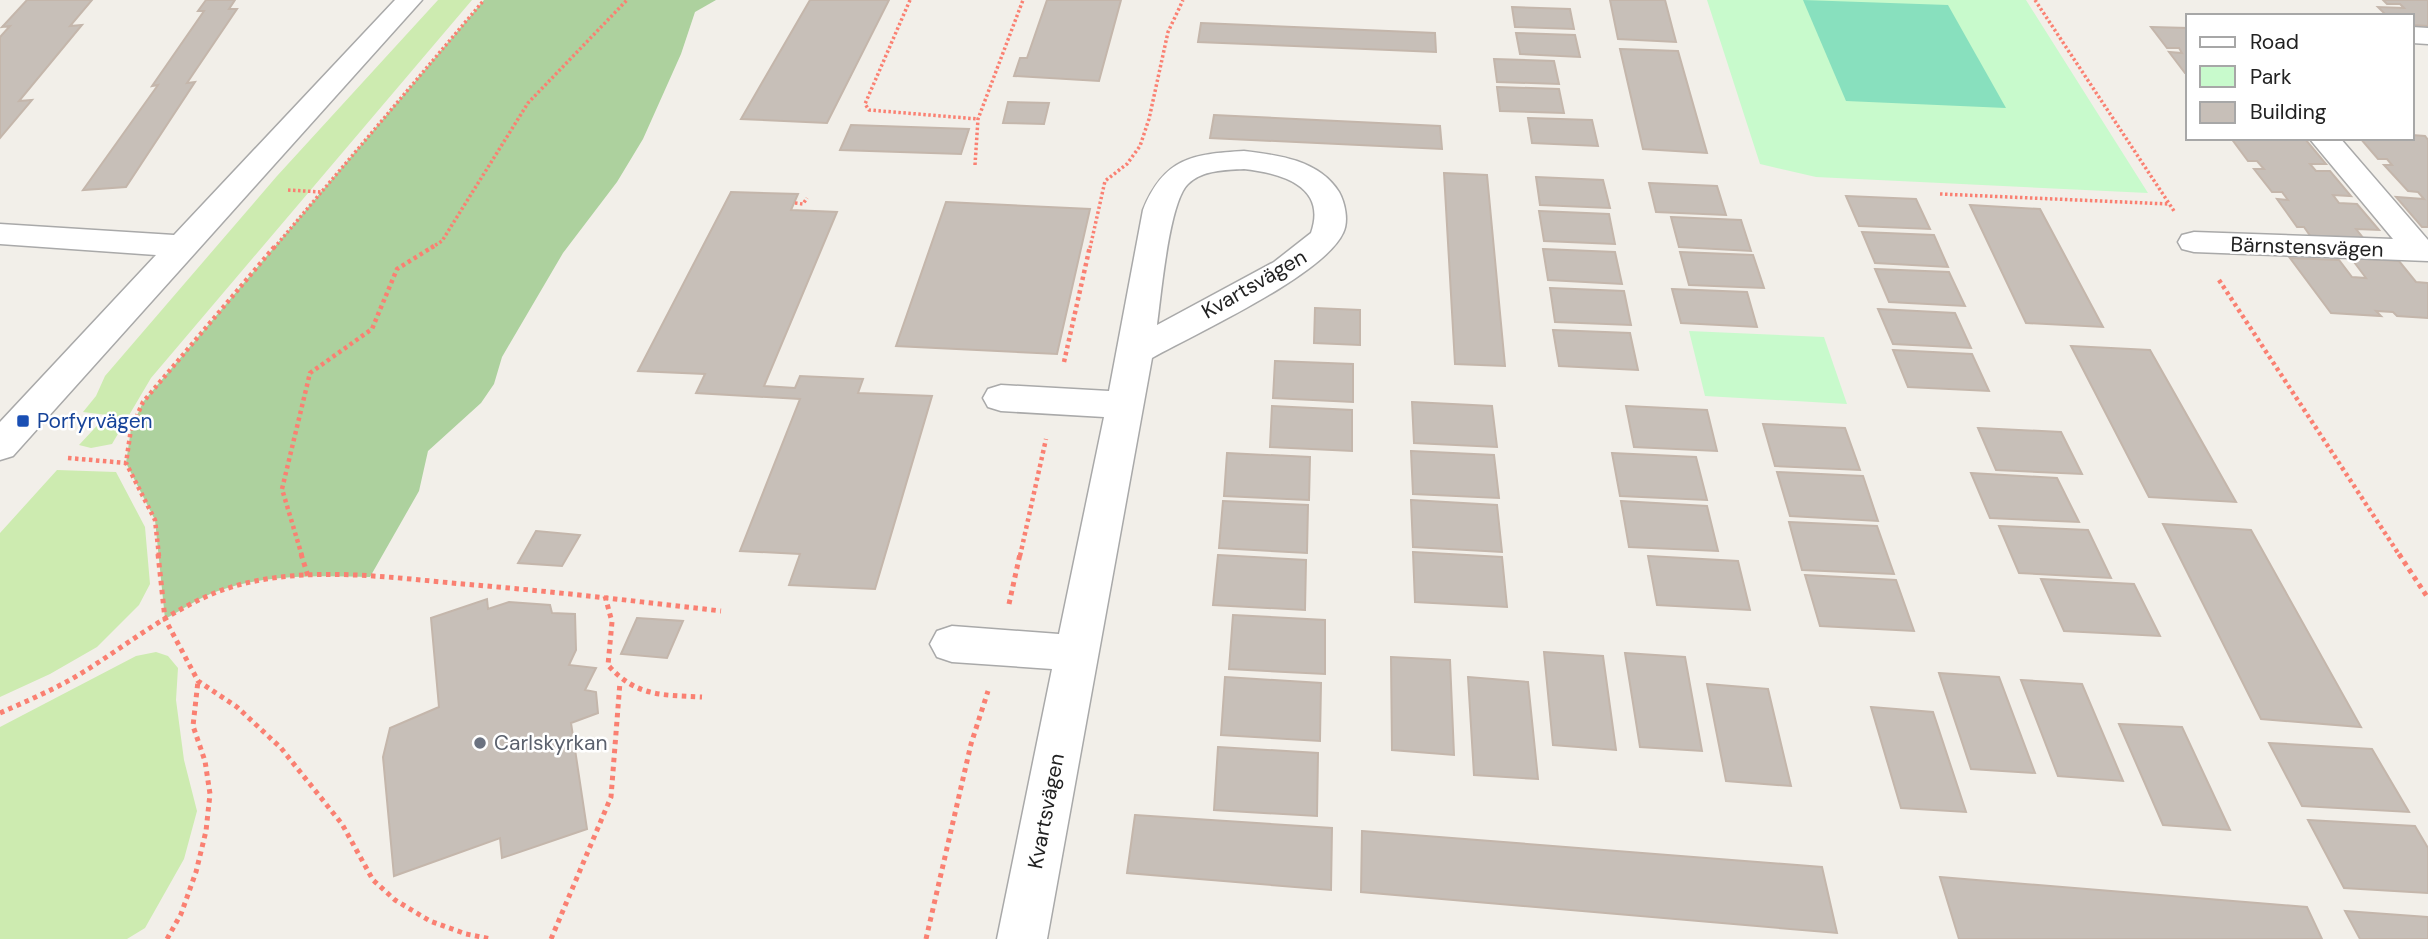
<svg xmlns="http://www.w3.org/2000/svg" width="2428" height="939" font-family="'DM Sans',sans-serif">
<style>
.grass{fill:#cdebb0}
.forest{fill:#add19e}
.park{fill:#c8facc}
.pitch{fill:#88e0be}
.building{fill:#c7bfb8;stroke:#c4b6ab;stroke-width:2}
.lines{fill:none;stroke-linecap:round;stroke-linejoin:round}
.minor-casing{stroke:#a9a9a9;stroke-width:3}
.path-far2{stroke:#fa8072;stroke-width:3.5;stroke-dasharray:2.5 2.5;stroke-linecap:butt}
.path-far1{stroke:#fa8072;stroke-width:4.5;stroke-dasharray:3.5 3.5;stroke-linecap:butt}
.path{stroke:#fa8072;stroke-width:5;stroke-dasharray:4.5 4.5;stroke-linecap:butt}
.minor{fill:#fff;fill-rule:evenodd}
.transit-dot{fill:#1a4fb4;stroke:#fff;stroke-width:2.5}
.worship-dot{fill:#6b7280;stroke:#fff;stroke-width:2.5}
.labels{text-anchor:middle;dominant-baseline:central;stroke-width:5;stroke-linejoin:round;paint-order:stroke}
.street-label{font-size:21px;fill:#222;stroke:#fff}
.transit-label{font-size:21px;fill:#164399;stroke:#fff;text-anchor:start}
.worship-label{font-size:21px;fill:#5b616d;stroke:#fff;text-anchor:start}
</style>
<rect width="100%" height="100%" fill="#f2efe9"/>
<!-- grass -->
<path class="grass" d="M 438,0 L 472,0 L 151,378 L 112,444 L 91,448 L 79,445 L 107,415 L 83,412 L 96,396 L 105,376 L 277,176 Z
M 57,470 L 116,472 L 145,527 L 150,584 L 139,605 L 97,647 L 50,674 L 0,697 L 0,533 Z
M 156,652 L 168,656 L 178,668 L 176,700 L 184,760 L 197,811 L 184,859 L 145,928 L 127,939 L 0,939 L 0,727 L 136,656 Z"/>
<!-- forest -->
<path class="forest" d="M 484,0 L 716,0 L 695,12 L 681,54 L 643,139 L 617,182 L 563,253 L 502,357 L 494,384 L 481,403 L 428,451 L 419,491 L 370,577 C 320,576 266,574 218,591 C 200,597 182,610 165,619 L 155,520 L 126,463 L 131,429 L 143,402 Z"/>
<!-- park -->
<path class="park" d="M 1707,0 L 2026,0 L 2148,193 L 1816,177 L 1760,164 Z
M 1689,331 L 1824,337 L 1847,404 L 1705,396 Z"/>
<!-- pitch -->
<path class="pitch" d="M 1803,0 L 1948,5 L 2006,108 L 1846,101 Z"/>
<!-- building -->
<path class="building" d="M 27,0 L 92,0 L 70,26 L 82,25 L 19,101 L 32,100 L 0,138 L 0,37 L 10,26 L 2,27 Z
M 206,0 L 235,0 L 229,9 L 237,9 L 187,83 L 195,82 L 126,187 L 83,190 L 158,85 L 152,86 L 204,11 L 198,11 Z
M 810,0 L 889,0 L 827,123 L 741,119 Z
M 1047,0 L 1121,0 L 1099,81 L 1014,76 L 1020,58 L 1027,58 Z
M 1610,0 L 1665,0 L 1676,42 L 1618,39 Z
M 2383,0 L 2428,0 L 2428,26 L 2412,25 L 2412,16 L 2387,16 L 2378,7 L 2404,8 L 2400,4 L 2387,4 Z
M 1512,7 L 1570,9 L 1574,29 L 1515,27 Z
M 1201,23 L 1435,33 L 1436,52 L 1198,42 Z
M 2151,27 L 2188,28 L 2188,73 L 2185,73 L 2169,52 L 2182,53 L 2179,48 L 2167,48 Z
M 1516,33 L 1575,35 L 1580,57 L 1520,54 Z
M 1620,49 L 1678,51 L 1707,153 L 1643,149 Z
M 1494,59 L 1554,61 L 1559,84 L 1497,82 Z
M 1497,87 L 1559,89 L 1564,113 L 1500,111 Z
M 1008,102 L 1049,103 L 1044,124 L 1003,123 Z
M 1214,115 L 1440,126 L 1442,149 L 1210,138 Z
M 1528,118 L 1592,120 L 1598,146 L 1532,143 Z
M 851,125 L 969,129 L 961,154 L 840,150 Z
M 2412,135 L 2425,136 L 2428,140 L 2428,227 L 2422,227 L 2396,197 L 2424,199 L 2418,192 L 2408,191 L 2384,165 L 2392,165 L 2387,159 L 2378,159 L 2360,138 L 2412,138 Z
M 2231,138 L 2306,140 L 2326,164 L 2310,164 L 2316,171 L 2330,171 L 2351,196 L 2333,195 L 2339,203 L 2357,204 L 2379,230 L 2356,229 L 2364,239 L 2311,237 L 2304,227 L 2297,227 L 2277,199 L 2288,200 L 2282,192 L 2272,192 L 2254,169 L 2264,169 L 2257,161 L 2248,161 Z
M 1444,173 L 1487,175 L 1505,366 L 1455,364 Z
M 1536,177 L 1603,180 L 1610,208 L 1540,205 Z
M 1649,183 L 1717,186 L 1726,215 L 1656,212 Z
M 731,192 L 798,194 L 791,210 L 837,212 L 764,386 L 795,388 L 800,376 L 863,379 L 858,393 L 932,396 L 875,589 L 789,585 L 800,554 L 740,551 L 800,399 L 696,393 L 705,374 L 638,371 Z
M 1846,196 L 1916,199 L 1930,229 L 1859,226 Z
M 946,202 L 1090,209 L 1057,354 L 896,346 Z
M 1970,205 L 2040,209 L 2103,327 L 2026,323 Z
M 1539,211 L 1609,214 L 1615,244 L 1544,241 Z
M 1671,217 L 1741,220 L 1751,251 L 1679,247 Z
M 1862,232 L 1934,235 L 1948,267 L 1875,263 Z
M 1543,249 L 1615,252 L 1622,284 L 1548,280 Z
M 1680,252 L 1753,255 L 1764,288 L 1689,285 Z
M 2290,258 L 2339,260 L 2352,277 L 2366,278 L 2351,258 L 2399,261 L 2416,282 L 2428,283 L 2428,318 L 2397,316 L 2393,312 L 2376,311 L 2381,316 L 2331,313 Z
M 1875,269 L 1949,272 L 1965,306 L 1889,302 Z
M 1550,288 L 1624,291 L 1631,325 L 1555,322 Z
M 1672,289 L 1747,292 L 1757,327 L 1681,323 Z
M 1315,308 L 1360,310 L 1360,345 L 1314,343 Z
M 1878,309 L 1955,313 L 1971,348 L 1893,344 Z
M 1553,330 L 1630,333 L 1638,370 L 1559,366 Z
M 2071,346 L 2150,350 L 2236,502 L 2149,497 Z
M 1893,350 L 1972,354 L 1989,391 L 1908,387 Z
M 1275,361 L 1353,364 L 1353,402 L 1273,398 Z
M 1412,402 L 1492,406 L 1497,447 L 1414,443 Z
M 1272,406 L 1352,410 L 1352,451 L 1270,447 Z
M 1626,406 L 1707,410 L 1717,451 L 1634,447 Z
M 1763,424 L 1845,428 L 1860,470 L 1775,466 Z
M 1978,428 L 2061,432 L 2082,474 L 1996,470 Z
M 1411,451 L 1494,455 L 1499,498 L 1413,494 Z
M 1227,453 L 1310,457 L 1309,500 L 1224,496 Z
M 1612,453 L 1696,457 L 1707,500 L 1620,496 Z
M 1777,472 L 1863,476 L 1878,521 L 1790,516 Z
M 1971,473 L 2057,478 L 2079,522 L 1990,518 Z
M 1411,500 L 1497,505 L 1502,552 L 1413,547 Z
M 1223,501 L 1308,505 L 1307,553 L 1219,548 Z
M 1621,501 L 1707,506 L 1718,551 L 1629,547 Z
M 1789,522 L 1877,526 L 1894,574 L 1802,570 Z
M 2163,524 L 2251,530 L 2361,727 L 2261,719 Z
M 1999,526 L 2088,530 L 2111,578 L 2019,573 Z
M 536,531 L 580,535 L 562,566 L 518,563 Z
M 1413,552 L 1502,557 L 1507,607 L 1415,602 Z
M 1218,555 L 1306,560 L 1305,610 L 1213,605 Z
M 1648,556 L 1738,561 L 1750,610 L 1657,605 Z
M 1805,575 L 1896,580 L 1914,631 L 1820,626 Z
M 2041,579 L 2134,584 L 2160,636 L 2064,631 Z
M 487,599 L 488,609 L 509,602 L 550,605 L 552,613 L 575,614 L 576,650 L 569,665 L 596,668 L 585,690 L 596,692 L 598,713 L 571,723 L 587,829 L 502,858 L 500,838 L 394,876 L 383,757 L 390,728 L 439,707 L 431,618 Z
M 1233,615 L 1325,620 L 1325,674 L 1229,669 Z
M 637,618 L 683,621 L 667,658 L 621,654 Z
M 1544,652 L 1603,656 L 1616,750 L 1553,745 Z
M 1625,653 L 1685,657 L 1702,751 L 1640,747 Z
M 1391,657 L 1450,660 L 1454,755 L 1392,750 Z
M 1939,673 L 1999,677 L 2035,773 L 1971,769 Z
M 1225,677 L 1321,683 L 1320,741 L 1221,735 Z
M 1468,677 L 1528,682 L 1538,779 L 1474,775 Z
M 2021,680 L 2082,684 L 2123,781 L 2058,776 Z
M 1707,684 L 1768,689 L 1791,786 L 1726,781 Z
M 1871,707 L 1933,712 L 1966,812 L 1901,808 Z
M 2119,724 L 2182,727 L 2230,830 L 2163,825 Z
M 2269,743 L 2372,749 L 2409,812 L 2302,806 Z
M 1218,747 L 1318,753 L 1317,816 L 1214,810 Z
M 1135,815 L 1332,828 L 1331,890 L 1127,873 Z
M 2308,820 L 2415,826 L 2428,848 L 2428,893 L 2344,888 Z
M 1362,831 L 1822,867 L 1837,933 L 1361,892 Z
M 1940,877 L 2307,907 L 2322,939 L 1959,939 Z
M 2345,911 L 2428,917 L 2428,939 L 2360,939 Z"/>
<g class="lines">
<!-- minor casing -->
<g class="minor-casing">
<path id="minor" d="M 395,0 L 422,0 L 13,456 L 0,460 L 0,422 L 156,255 L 0,244 L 0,224 L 174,235 Z
M 2412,27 L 2428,28 L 2428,44 L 2412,43 Z
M 2309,138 L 2340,138 L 2428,240 L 2428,261 L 2194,252 L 2182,249 L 2178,242 L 2182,235 L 2194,232 L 2393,239 Z
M 1244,151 C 1278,155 1319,160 1339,192 C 1345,203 1349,221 1343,233 C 1324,275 1195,334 1152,358 L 1047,939 L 997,939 L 1052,669 L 952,662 L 937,657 L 930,644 L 937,631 L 952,626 L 1059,634 L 1104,417 L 1001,411 L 988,407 L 983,398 L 988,389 L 1001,385 L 1109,391 L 1143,210 C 1164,158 1192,154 1244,151 ZM 1244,169 C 1279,173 1328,185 1311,233 L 1274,262 L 1157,325 C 1161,296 1169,202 1188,184 C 1202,170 1225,170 1244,169 Z"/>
</g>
<!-- path-far2 -->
<path class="path-far2" d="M 910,0 L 865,104 L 869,110 L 978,119
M 2035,0 L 2174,211
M 975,165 L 978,119 L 1023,0
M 288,190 L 321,192
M 1940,194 L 2169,204
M 795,203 L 803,204 L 807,198
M 274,248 L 484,0
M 431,248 L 442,241 L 528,103 L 627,0
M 1090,248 L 1105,181 L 1127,164 L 1140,146 L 1149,119 L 1168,32 L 1183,0"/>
<!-- path-far1 -->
<path class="path-far1" d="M 2219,280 L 2400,556
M 1064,362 L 1090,246
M 68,458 L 126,463
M 159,556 L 155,520 L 126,463 L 131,429 L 143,402 L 275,246
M 302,556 L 282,489 L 310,373 L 372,329 L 397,269 L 434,246
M 1020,556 L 1046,439"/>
<!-- path -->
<path class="path" d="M 158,554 L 165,619 L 198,681 L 237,707 L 281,748 L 342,824 L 373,880 L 395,900 L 430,921 L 466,934 L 491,939
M 301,554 L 308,576
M 2399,554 L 2428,598
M 605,596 L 612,622 L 608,665 C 636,697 663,695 702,697
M 1009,604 L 1020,554
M 0,713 C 29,700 58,688 85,671 C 128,644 169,611 217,592 C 293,563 384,577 463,584 C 549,591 635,601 721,611
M 167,939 L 181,914 L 196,872 L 206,831 L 210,794 L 205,761 L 193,726 L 198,681
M 551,939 L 611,797 L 620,682
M 926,939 L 971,744 L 988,691"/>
<!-- minor -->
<use href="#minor" class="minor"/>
</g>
<!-- markers -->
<rect class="transit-dot" x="16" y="414" width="14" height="14" rx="3.5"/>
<circle class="worship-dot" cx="480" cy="743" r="7"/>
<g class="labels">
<!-- street labels -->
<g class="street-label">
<text transform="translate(2307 247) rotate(2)">Bärnstensvägen</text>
<text transform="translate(1254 284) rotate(-30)">Kvartsvägen</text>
<text transform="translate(1046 811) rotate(-79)">Kvartsvägen</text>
</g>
<!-- transit labels -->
<g class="transit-label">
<text x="37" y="421">Porfyrvägen</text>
</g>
<!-- worship labels -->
<g class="worship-label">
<text x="494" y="743">Carlskyrkan</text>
</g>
</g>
<!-- legend -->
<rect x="2186" y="14" width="228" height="126" fill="#ffffff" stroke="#a7a7a7" stroke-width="2"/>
<rect x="2200" y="37" width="35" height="10" fill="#ffffff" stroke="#a7a7a7" stroke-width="2"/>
<text x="2250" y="49" font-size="21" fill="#222222">Road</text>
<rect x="2200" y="66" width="35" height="21" fill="#c8facc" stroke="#a7a7a7" stroke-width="2"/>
<text x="2250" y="84" font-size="21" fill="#222222">Park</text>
<rect x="2200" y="102" width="35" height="21" fill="#c7bfb8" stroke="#a7a7a7" stroke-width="2"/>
<text x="2250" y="119" font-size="21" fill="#222222">Building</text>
</svg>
